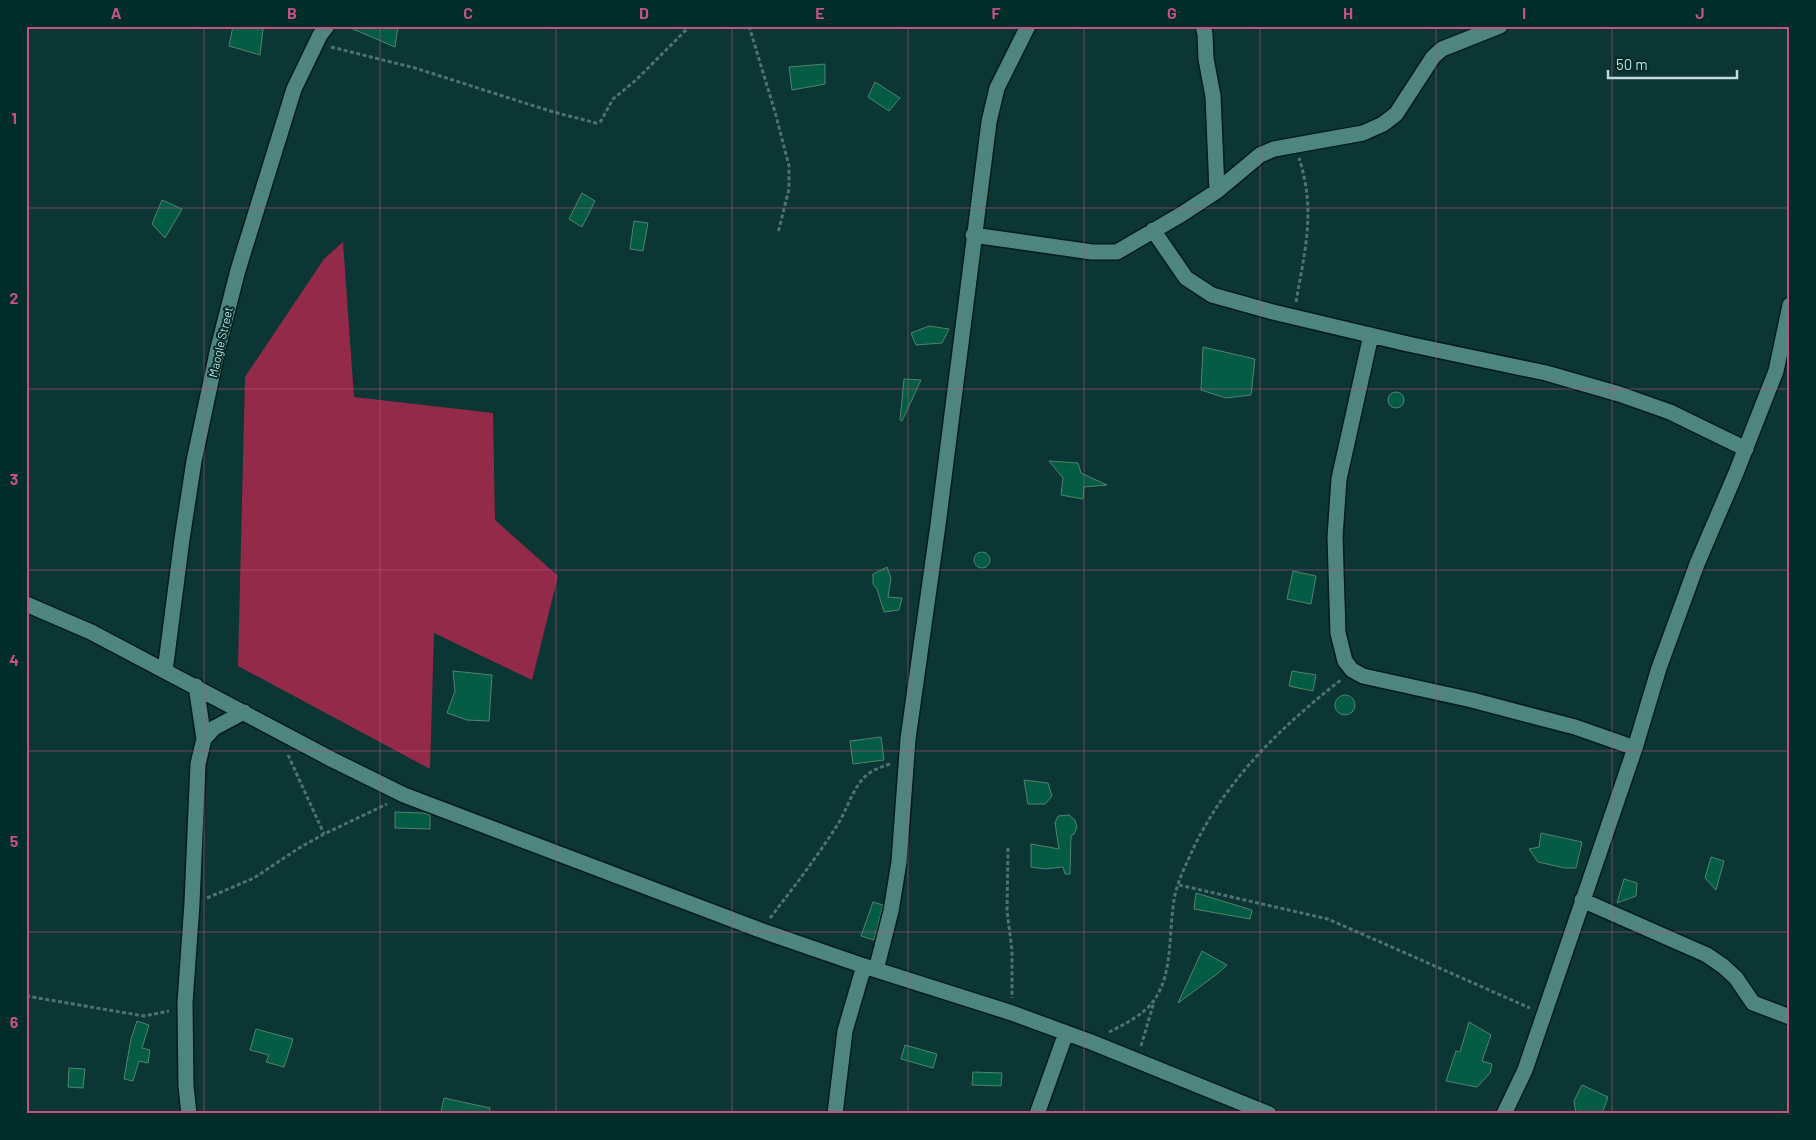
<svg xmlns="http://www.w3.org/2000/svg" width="1816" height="1140" font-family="Barlow,sans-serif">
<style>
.forest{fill:#932a49}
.building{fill:#055c44;stroke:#53816f}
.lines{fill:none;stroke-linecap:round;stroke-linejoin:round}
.minor-casing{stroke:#001c1a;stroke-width:18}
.path{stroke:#4d726f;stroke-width:3;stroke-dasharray:4 2.5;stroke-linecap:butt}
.minor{stroke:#4f857f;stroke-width:15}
.grid{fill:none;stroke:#c25380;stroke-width:1;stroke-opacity:0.55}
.labels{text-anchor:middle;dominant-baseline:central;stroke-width:4;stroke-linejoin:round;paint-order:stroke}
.street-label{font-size:12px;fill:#c1dcd8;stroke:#002c29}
.neatline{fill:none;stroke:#c25380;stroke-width:2}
.grid-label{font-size:16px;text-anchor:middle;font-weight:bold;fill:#c25380}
</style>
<rect width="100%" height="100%" fill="#0b3633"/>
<!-- forest -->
<path class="forest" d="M 343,242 L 354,397 L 493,413 L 495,520 L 558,576 L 532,680 L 434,633 L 430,769 L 238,666 L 245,377 L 324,259 Z"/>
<!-- building -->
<path class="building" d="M 233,26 L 249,26 L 263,29 L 260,55 L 229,46 Z
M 346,26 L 398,26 L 395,47 Z
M 825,64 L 825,84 L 792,90 L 789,67 Z
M 875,82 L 900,98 L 889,111 L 868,97 Z
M 582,193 L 595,201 L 582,227 L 569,219 Z
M 162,200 L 182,209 L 165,238 L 152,224 Z
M 634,221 L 648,223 L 643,251 L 630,249 Z
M 929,326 L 949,329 L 942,343 L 916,345 L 911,333 Z
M 1203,347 L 1255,359 L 1251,395 L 1226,398 L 1201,390 Z
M 904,379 L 921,380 L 902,421 L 900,420 Z
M1388 400a8 8 0 1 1 16 0a8 8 0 1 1-16 0Z
M 1049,461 L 1078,463 L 1081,473 L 1107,485 L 1084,487 L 1083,499 L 1061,495 L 1063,478 Z
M974 560a8 8 0 1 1 16 0a8 8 0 1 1-16 0Z
M 887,567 L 891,578 L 888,597 L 902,598 L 899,610 L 884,612 L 877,589 L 873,584 L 873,574 Z
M 1293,571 L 1316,576 L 1311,604 L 1287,599 Z
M 453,671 L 492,675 L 489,721 L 467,720 L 447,713 L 455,691 Z
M 1292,671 L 1316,675 L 1313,691 L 1289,686 Z
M1335 705a10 10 0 1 1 20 0a10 10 0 1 1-20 0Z
M 881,737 L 884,760 L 853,764 L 850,741 Z
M 1024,780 L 1048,783 L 1052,796 L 1045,804 L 1028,804 Z
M 395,812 L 424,813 L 430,815 L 430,829 L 395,828 Z
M 1069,815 L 1075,820 L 1077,827 L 1074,834 L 1071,836 L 1070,874 L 1065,874 L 1063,867 L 1045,869 L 1031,867 L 1031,844 L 1059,849 L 1055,823 L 1058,816 Z
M 1541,833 L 1582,842 L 1576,868 L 1565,868 L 1538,862 L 1529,849 L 1539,847 Z
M 1711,857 L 1724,861 L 1716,890 L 1705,878 Z
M 1624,879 L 1637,883 L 1636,896 L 1617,903 Z
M 1196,893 L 1252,910 L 1250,919 L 1194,909 Z
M 873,902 L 883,905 L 874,940 L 861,936 Z
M 1202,951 L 1227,965 L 1217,974 L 1178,1003 Z
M 137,1021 L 149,1025 L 142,1048 L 150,1050 L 148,1063 L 139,1061 L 133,1081 L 124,1079 L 131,1039 Z
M 1469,1022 L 1491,1035 L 1482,1061 L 1492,1064 L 1490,1073 L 1477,1087 L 1446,1081 L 1456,1051 L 1460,1052 Z
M 256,1029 L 293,1039 L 284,1067 L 266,1062 L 269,1055 L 250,1050 Z
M 905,1045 L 937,1054 L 933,1068 L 901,1059 Z
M 69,1068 L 85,1069 L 83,1088 L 68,1087 Z
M 973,1072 L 1002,1073 L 1001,1086 L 972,1085 Z
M 1582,1085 L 1608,1097 L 1602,1114 L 1576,1114 L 1574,1101 Z
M 444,1098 L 490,1108 L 489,1114 L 448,1114 L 441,1112 Z"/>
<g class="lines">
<!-- minor casing -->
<g class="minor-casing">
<path id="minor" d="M 1203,26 L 1205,34 L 1206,59 L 1213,96 L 1217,191
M 1153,230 L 1186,278 L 1212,295 L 1273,312 L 1408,344 L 1546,373 L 1619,394 L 1670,412 L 1746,449
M 973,235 L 1092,252 L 1117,252 L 1182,214 L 1217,191 L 1260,155 L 1274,149 L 1363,133 L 1383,124 L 1396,114 L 1433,57 L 1442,49 L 1500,26
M 1371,335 L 1339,479 L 1335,537 L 1338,633 L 1345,661 L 1352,670 L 1363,676 L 1472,700 L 1575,727 L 1635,748
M 26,604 L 91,632 L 331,759 L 404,795 L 760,930 L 864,966 L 1012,1013 L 1091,1042 L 1269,1114
M 165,671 L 182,539 L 194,461 L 218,348 L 238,270 L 294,89 L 320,35 L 327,26
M 196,686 L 204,739
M 1582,900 L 1707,955 L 1723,966 L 1736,978 L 1753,1003 L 1790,1017
M 876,970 L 891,911 L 899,862 L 908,739 L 938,525 L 989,122 L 997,88 L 1028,26
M 189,1114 L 186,1086 L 185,1003 L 192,903 L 198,764 L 204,739 L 214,728 L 244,712
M 835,1114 L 845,1031 L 864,966
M 1037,1114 L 1066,1033
M 1504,1114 L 1525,1070 L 1635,748 L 1659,668 L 1697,564 L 1736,473 L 1776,371 L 1790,305"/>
</g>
<!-- path -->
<path class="path" d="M 749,26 L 775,112 L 789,166 L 789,189 L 778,233
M 331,47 L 415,68 L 550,111 L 596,123 L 601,121 L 613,99 L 636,80 L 690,26
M 1296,302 C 1305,250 1316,210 1299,158
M 288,755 L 324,834
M 1008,848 L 1007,911 L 1012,950 L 1012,998
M 1179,885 L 1328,919 L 1530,1008
M 207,898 L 254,878 L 299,848 L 324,834 L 387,804
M 770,918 C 794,887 817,857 838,824 C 848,808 853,786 868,774 C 874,769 885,766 892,763
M 26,996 L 144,1016 L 169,1011
M 1109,1032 C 1125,1024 1145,1014 1155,999 C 1174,971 1168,928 1175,895 C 1178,880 1187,863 1193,849 C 1227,778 1281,727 1342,679
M 1141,1046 L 1154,1002"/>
<!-- minor -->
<use href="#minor" class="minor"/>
</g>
<!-- grid -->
<path class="grid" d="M 204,26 L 204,1114M 380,26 L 380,1114M 556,26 L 556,1114M 732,26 L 732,1114M 908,26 L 908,1114M 1084,26 L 1084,1114M 1260,26 L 1260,1114M 1436,26 L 1436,1114M 1612,26 L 1612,1114M 26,208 L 1790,208M 26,389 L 1790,389M 26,570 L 1790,570M 26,751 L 1790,751M 26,932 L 1790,932"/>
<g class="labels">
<!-- street labels -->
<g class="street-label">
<text transform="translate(220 342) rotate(-77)">Maogle Street</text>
</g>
</g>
<!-- border -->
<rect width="1816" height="1140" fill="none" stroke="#002c29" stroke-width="55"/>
<!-- scale -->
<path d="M1608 70v8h129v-8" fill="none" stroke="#c1dcd8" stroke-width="2.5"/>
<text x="1616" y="70" font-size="15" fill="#c1dcd8" stroke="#002c29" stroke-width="4" paint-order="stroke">50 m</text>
<rect x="28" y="28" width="1760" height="1084" class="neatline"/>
<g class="grid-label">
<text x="116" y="19">A</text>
<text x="292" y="19">B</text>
<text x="468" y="19">C</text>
<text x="644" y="19">D</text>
<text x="820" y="19">E</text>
<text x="996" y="19">F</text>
<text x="1172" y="19">G</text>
<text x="1348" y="19">H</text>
<text x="1524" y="19">I</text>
<text x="1700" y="19">J</text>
<text x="14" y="124">1</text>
<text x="14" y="304">2</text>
<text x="14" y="485">3</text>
<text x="14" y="666">4</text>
<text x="14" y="847">5</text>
<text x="14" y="1028">6</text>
</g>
</svg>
